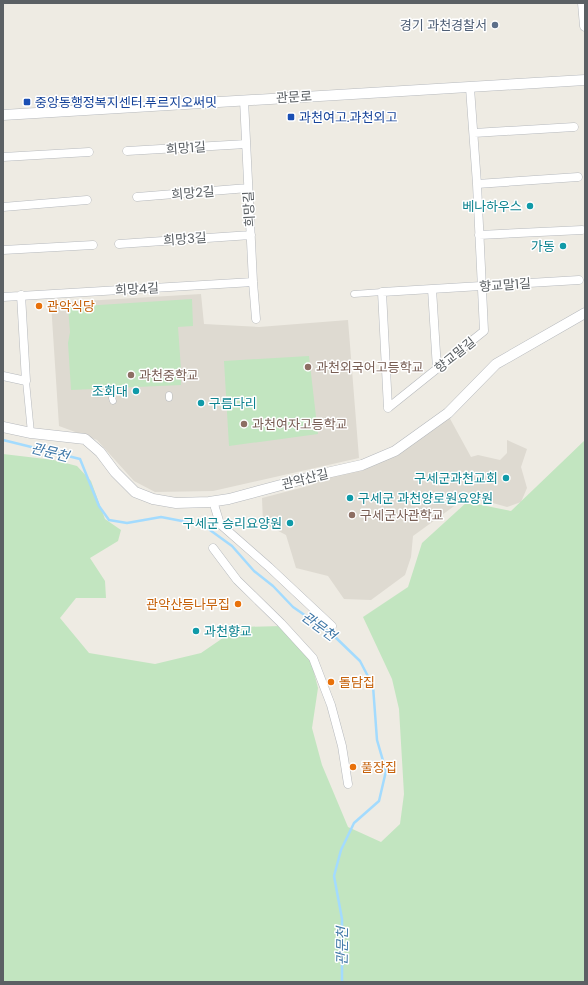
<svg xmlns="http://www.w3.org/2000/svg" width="588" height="985" font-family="Poppins,'Noto Sans KR',sans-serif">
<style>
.education{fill:#dedad1}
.green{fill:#c2e5c0}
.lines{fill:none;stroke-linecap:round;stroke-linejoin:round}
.stream{stroke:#a3dbfe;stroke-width:2.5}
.pedestrian-casing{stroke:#b6b9bd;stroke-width:7}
.minor-casing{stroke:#b6b9bd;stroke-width:9}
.tertiary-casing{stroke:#b6b9bd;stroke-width:11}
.pedestrian{stroke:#fff;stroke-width:6}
.minor{stroke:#fff;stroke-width:8}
.tertiary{stroke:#fff;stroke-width:10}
.service-dot{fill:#5c6f8a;stroke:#fff;stroke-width:1.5}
.transit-dot{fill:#1a4fb4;stroke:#fff;stroke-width:1.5}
.culture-dot{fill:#0f9aa8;stroke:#fff;stroke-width:1.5}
.food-dot{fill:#e8710a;stroke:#fff;stroke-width:1.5}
.education-dot{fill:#8d6e63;stroke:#fff;stroke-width:1.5}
.labels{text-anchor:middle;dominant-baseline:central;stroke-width:3;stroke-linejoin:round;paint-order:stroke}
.service-label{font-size:13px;fill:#4e5e75;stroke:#fff;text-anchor:end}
.street-label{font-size:13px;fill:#5b6064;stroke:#fff}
.transit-label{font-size:13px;fill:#164399;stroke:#fff;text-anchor:start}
.culture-label{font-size:13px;fill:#0d838f;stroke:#fff;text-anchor:end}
.food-label{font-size:13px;fill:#c56008;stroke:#fff;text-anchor:start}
.education-label{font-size:13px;fill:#785e54;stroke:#fff;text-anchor:start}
.water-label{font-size:14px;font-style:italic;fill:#3e77a7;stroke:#fff}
</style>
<rect width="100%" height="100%" fill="#eeebe3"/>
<!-- education -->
<path class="education" d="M 201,294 L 204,324 L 259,327 L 348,320 L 359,458 L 213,491 L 155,492 L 134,481 L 97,440 L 59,426 L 51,303 Z
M 448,415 L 471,457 L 478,455 L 500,460 L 507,453 L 507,440 L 527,449 L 521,467 L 527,488 L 521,502 L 507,507 L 468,496 L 413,536 L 411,557 L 405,575 L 371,600 L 344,599 L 328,576 L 296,568 L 286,535 L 263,523 L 262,498 L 312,485 L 324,476 L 364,467 Z"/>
<!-- green -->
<path class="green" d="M 192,299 L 193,326 L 178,327 L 181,369 L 183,369 L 183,378 L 181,378 L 181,385 L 71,390 L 68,343 L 70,332 L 68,307 Z
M 309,356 L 318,434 L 229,446 L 224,361 Z
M 585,440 L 585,982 L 3,982 L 3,454 L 54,460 L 77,466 L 91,481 L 105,519 L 121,530 L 118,541 L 90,558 L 105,581 L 106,598 L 76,598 L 60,618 L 89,653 L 155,664 L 201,653 L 239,627 L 282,626 L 309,653 L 318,688 L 312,728 L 322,765 L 348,827 L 381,842 L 400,824 L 404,794 L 399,709 L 392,679 L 363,617 L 408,587 L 422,543 L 467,502 L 511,511 Z"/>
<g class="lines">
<!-- stream -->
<path class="stream" d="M 3,440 L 80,459 L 99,506 L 109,520 L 127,523 L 161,517 L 203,525 L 232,546 L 254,571 L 273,586 L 293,607 L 332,634 L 360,661 L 373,686 L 377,740 L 386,771 L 379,801 L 354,823 L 341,850 L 334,876 L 342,919 L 342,982"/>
<!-- pedestrian casing -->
<g class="pedestrian-casing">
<path id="pedestrian" d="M 354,294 L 382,292
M 26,381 L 31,433
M 169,395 L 169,398
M 112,398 L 113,401"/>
</g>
<!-- minor casing -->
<g class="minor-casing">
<path id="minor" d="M 244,100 L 253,282 L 256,319
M 474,133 L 574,127
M 127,151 L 246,144
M 3,157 L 89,152
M 477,184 L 578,177
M 137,197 L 248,188
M 3,207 L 87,200
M 479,235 L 582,230
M 119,244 L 251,235
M 3,250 L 93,245
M 432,289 L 437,369
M 3,297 L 253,282
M 3,376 L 26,381 L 21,295
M 388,408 L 484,331 L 477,184 L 470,88
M 388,408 L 382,292 L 579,280
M 213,501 L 220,524 L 269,567 L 332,626
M 213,548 L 237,580 L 281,623 L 313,658 L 331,705 L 342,746 L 348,784"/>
</g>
<!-- tertiary casing -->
<g class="tertiary-casing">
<path id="tertiary" d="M 583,3 L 585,26
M 3,115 L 585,80
M 3,427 L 31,433 L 85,439 L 100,452 L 115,472 L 135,492 L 153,499 L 176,503 L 209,502 L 229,499 L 322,474 L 362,465 L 395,451 L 448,413 L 496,364 L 585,313"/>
</g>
<!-- pedestrian -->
<use href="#pedestrian" class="pedestrian"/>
<!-- minor -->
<use href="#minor" class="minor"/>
<!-- tertiary -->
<use href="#tertiary" class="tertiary"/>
</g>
<!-- markers -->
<circle class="service-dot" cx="495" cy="25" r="4"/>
<g class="transit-dot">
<rect x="23" y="98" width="8" height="8" rx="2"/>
<rect x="287" y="113" width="8" height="8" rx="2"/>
</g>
<g class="culture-dot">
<circle cx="530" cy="206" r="4"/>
<circle cx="563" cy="246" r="4"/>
<circle cx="136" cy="391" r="4"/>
<circle cx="201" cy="403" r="4"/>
<circle cx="506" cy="478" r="4"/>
<circle cx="350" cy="498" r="4"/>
<circle cx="290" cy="523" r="4"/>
<circle cx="196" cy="631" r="4"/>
</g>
<g class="food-dot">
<circle cx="39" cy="306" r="4"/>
<circle cx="238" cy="604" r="4"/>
<circle cx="331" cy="682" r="4"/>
<circle cx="353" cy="767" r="4"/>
</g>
<g class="education-dot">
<circle cx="308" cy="367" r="4"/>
<circle cx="131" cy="375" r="4"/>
<circle cx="244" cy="424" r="4"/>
<circle cx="352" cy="515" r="4"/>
</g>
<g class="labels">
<!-- service labels -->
<g class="service-label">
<text x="487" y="25">경기 과천경찰서</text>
</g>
<!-- street labels -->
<g class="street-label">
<text transform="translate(294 97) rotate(-3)">관문로</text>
<text transform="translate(186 148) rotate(-4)">희망1길</text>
<text transform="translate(193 193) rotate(-5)">희망2길</text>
<text transform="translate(249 209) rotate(-93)">희망길</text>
<text transform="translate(185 239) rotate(-4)">희망3길</text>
<text transform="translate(505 285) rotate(-4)">향교말1길</text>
<text transform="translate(137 289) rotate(-3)">희망4길</text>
<text transform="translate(455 355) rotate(-39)">향교말길</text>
<text transform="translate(305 479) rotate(-14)">관악산길</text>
</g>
<!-- transit labels -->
<g class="transit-label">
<text x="35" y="102">중앙동행정복지센터.푸르지오써밋</text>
<text x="299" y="117">과천여고.과천외고</text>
</g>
<!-- culture labels -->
<g class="culture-label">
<text x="522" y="206">베나하우스</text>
<text x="555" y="246">가동</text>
<text x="128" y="391">조회대</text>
<text x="209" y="403" text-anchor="start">구름다리</text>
<text x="498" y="478">구세군과천교회</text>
<text x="358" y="498" text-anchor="start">구세군 과천양로원요양원</text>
<text x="282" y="523">구세군 승리요양원</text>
<text x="204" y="631" text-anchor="start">과천향교</text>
</g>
<!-- food labels -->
<g class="food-label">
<text x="47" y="306">관악식당</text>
<text x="230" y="604" text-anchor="end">관악산등나무집</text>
<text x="339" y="682">돌담집</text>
<text x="361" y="767">풀장집</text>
</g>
<!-- education labels -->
<g class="education-label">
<text x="316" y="367">과천외국어고등학교</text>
<text x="139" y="375">과천중학교</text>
<text x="252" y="424">과천여자고등학교</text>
<text x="360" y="515">구세군사관학교</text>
</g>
<!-- water labels -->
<g class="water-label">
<text transform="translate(50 452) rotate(14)">관문천</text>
<text transform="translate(319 626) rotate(36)">관문천</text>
<text transform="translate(342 946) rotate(-89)">관문천</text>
</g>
</g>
<!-- border -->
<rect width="588" height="985" fill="none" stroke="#5b6064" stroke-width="8"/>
</svg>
